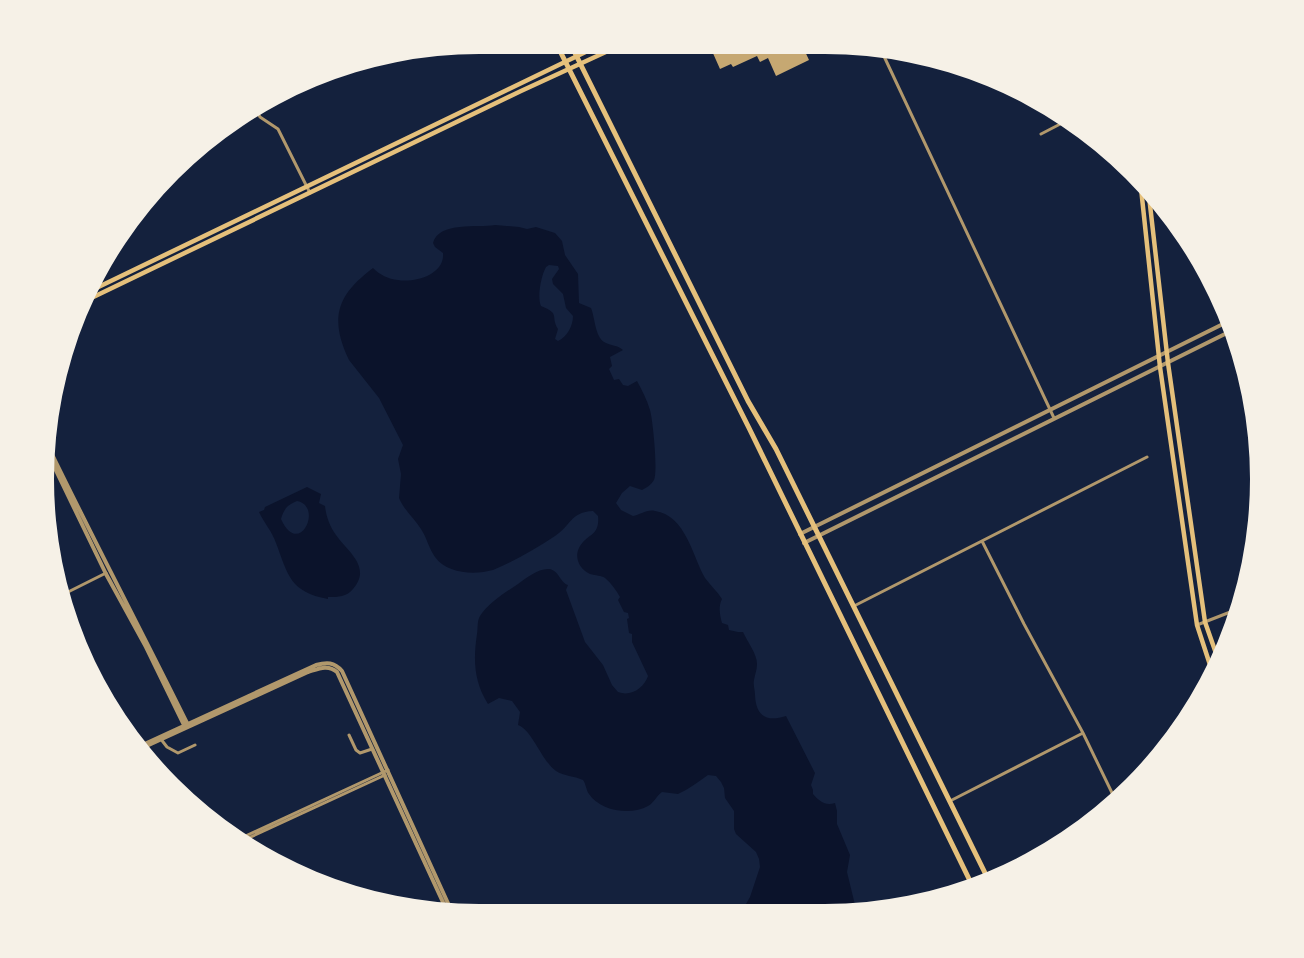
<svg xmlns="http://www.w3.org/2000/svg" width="1304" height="958" font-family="Arial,sans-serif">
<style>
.water{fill:#0b132b;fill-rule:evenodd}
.building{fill:#c6a872}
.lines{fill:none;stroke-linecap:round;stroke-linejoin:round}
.minor{stroke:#b1986c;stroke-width:3}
.tertiary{stroke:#b1986c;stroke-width:4}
.secondary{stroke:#e5c07b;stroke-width:4.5}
.primary{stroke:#e5c07b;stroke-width:5}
</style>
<rect width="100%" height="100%" fill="#14213d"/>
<!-- water -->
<path class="water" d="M 495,225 L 519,227 L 527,229 L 536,227 L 555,233 L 562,241 L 565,255 L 578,274 L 579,303 L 591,308 C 595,318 595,336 604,342 C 611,346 618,345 623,350 L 610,357 L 612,366 L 609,369 L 614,380 L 619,379 L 623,385 L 628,386 L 637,381 C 642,390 647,400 650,410 C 653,421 658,472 654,480 C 651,485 646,488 642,490 L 630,486 L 622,493 L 616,503 L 621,510 L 633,516 C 640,515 647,509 655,511 C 686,516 692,555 705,578 C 710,585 717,591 722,599 C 718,607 720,615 722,623 L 728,625 L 729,630 L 738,632 L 743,632 C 747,641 757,654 757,664 C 757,670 755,674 754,680 C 753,685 755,690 755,695 C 756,717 767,722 786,716 L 815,773 L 811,785 L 813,790 L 813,794 C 819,801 825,806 835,803 L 837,811 L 837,824 L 850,855 L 847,872 L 856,909 L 735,910 L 746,904 L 750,897 L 760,867 L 759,859 L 756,852 L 736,834 L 734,829 L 734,811 L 725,798 L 724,788 L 721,782 L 716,776 L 708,775 C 698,782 689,789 678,794 L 662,792 C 656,796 654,803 648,806 C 631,816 600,811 589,794 C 586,790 586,784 583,780 C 574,776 564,776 556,771 C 541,760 533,731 518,725 L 520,712 L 512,701 L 499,698 L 488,704 C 474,682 473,660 477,634 C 478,628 477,621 480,616 C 488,603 506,592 518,584 C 526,578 539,568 549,569 C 559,570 560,583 568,585 L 566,590 L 585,642 L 603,665 L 612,685 L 618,692 C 631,697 644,688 648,676 L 632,642 L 632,634 L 629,633 L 627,619 L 629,618 L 628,613 L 624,612 L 618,600 L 620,597 C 616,590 611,583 605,578 C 601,575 596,576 590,574 C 580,570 574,558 579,548 C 587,533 600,537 598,516 L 593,511 C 570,512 571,526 555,536 C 536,549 514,561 493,570 C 475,575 447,574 435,557 C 429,549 427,538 421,529 C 414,518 404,510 399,498 L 401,474 L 398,459 L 403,445 L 379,398 L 349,360 C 329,318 337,295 373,268 C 380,275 388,279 398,280 C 414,283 445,275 443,253 L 435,247 L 433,243 C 439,221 478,228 495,225 ZM 549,265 L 558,266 L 559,269 L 552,279 L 553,284 L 563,294 L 566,308 L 573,316 C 573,326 567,337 558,341 L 555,339 L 558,329 C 550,316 561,314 541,306 C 537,297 541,276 546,267 Z
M 307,487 L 321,494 L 319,503 L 325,506 C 326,516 330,527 336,535 C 348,552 372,567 353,589 C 346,597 339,597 328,597 L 328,599 C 290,592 288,575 276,543 C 272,531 264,523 259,512 L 264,510 L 265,507 ZM 297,501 C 324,506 299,559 281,519 C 284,509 287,505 297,501 Z"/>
<!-- building -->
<path class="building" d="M 725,45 L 802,45 L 809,60 L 776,76 L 768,58 L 760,62 L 757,56 L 733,67 L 731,64 L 720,69 L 712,51 Z"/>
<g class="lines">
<!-- minor -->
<path class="minor" d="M 882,52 L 1054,418
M 256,110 L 260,117 L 278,129 L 310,193
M 1041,134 L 1068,120
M 982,541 L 1024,624 L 1083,733 L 1115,799
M 64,594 L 106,573
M 854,606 L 1147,457
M 1197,625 L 1238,609
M 349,735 L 356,750 L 360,753 L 372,749
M 160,738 L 167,747 L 178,753 L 195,745
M 950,801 L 1083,733
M 239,839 L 388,770
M 242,841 L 385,775"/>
<!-- tertiary -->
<path class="tertiary" d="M 49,448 C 94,541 142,632 188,725
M 49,456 L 106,574 L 146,647 L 185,727
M 800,534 L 1227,322
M 804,543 L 1231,331
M 138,747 L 316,665 C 327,662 334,662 342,671 L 452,912
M 140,749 L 308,672 C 318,669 328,664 337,672 L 447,911"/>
<!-- secondary -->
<path class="secondary" d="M 1141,188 L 1160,367 L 1197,625 L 1212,671
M 1149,196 L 1168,363 L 1205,622 L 1218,659
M 88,292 L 600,45
M 85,301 L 521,91 L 621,45"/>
<!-- primary -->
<path class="primary" d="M 557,45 L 749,428 L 972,885
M 571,45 L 748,401 L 776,449 L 989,881"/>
</g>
<!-- crop -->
<path d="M0 0H1304V958H0ZM479 54H825A425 425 0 0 1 1250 479V479A425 425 0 0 1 825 904H479A425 425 0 0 1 54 479V479A425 425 0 0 1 479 54Z" fill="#f6f1e7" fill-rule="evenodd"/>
</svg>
